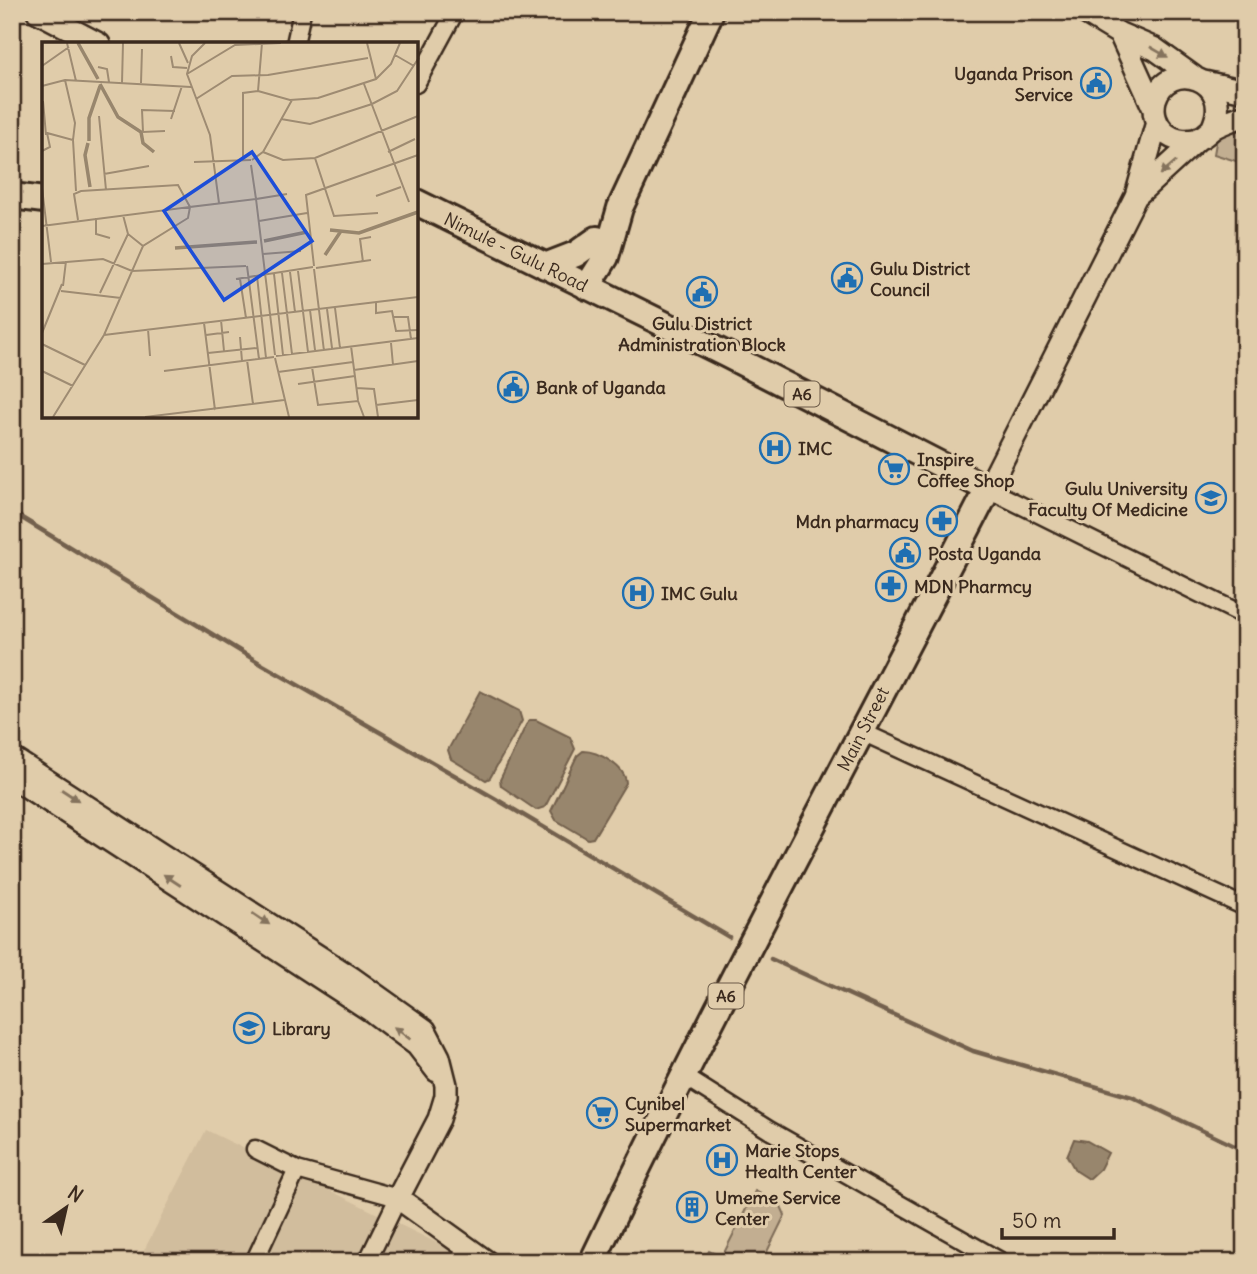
<svg xmlns="http://www.w3.org/2000/svg" width="1257" height="1274" font-family="Delius,sans-serif">
<style>
.built{fill:#d1bd9d}
.green{fill:#c2ae91;stroke:#7e6c58;stroke-width:2}
.water{fill:#98866d;stroke:#73614d;stroke-width:2}
.lines{fill:none;stroke-linecap:round;stroke-linejoin:round}
.stream{stroke:#73614d;stroke-width:4.5}
.street-casing{stroke:#3b2a1e;stroke-width:21}
.secondary-casing{stroke:#3b2a1e;stroke-width:26}
.primary-casing{stroke:#3b2a1e;stroke-width:30}
.street{stroke:#e0ccaa;stroke-width:16}
.secondary{stroke:#e0ccaa;stroke-width:21}
.primary{stroke:#e0ccaa;stroke-width:24}
.oneway{fill:#85735d}
.labels{text-anchor:middle;dominant-baseline:central;stroke-width:6;stroke-linejoin:round;paint-order:stroke}
.shield{fill:#e0ccaa;stroke:#6c5b48;stroke-width:2}
.shield-label{font-size:16px;font-weight:bold;fill:#3b2a1e}
.poi-label{font-size:18px;font-weight:bold;fill:#3b2a1e;stroke:#e0ccaa;text-anchor:start}
.street-label{font-size:18px;fill:#3b2a1e;stroke:#e0ccaa}
.inset-river{fill:none;stroke:#98866d;stroke-width:3.5}
.inset-road{fill:none;stroke:#9e8b72;stroke-width:2}
.view{fill:#1d4ed8;fill-opacity:0.15;stroke:#1d4ed8;stroke-width:3.5}
.inset-edge{fill:none;stroke:#3b2a1e;stroke-width:3.5}
</style>
<rect width="100%" height="100%" fill="#e0ccaa"/>
<filter id="ink" filterUnits="userSpaceOnUse"><feTurbulence type="fractalNoise" baseFrequency=".0143" numOctaves="2"/><feDisplacementMap in="SourceGraphic" scale="14" xChannelSelector="R" yChannelSelector="G"/><feConvolveMatrix kernelMatrix="1 2 1 2 8 2 1 2 1" color-interpolation-filters="sRGB"/></filter>
<g filter="url(#ink)">
<!-- built -->
<path class="built" d="M 206,1130 L 476,1262 L 138,1262 Z"/>
<!-- green -->
<path class="green" d="M 1245,123 L 1245,160 L 1239,162 L 1214,154 L 1217,137 Z
M 755,1191 L 780,1204 L 785,1215 L 762,1262 L 703,1262 L 709,1251 L 722,1257 Z"/>
<!-- water -->
<path class="water" d="M 480,691 L 519,711 L 522,721 L 490,778 L 486,780 L 451,759 L 448,750 Z
M 530,720 L 536,720 L 570,737 L 575,749 L 545,807 L 536,810 L 501,786 L 500,780 L 526,725 Z
M 583,751 C 598,751 626,767 626,783 L 593,838 L 588,839 L 556,820 L 551,811 L 577,756 Z
M 1074,1139 L 1087,1141 L 1108,1153 L 1100,1169 L 1089,1179 L 1075,1170 L 1067,1156 Z"/>
<g class="lines">
<!-- stream -->
<path class="stream" d="M 12,512 L 263,665 L 496,799 L 729,937
M 771,959 L 973,1051 L 1132,1097 L 1245,1151"/>
<!-- street casing -->
<g class="street-casing">
<path id="street" d="M 1110,25 L 1117,12
M 295,44 L 302,12
M 416,84 L 455,12
M 988,489 L 1245,616
M 862,732 L 1245,907
M 685,1077 L 769,1130 L 1002,1262
M 255,1149 L 297,1170 L 398,1198 L 367,1262
M 254,1262 L 297,1170"/>
</g>
<!-- secondary casing -->
<g class="secondary-casing">
<path id="secondary" d="M 38,12 L 99,44
M 1084,12 L 1120,34 L 1155,49 L 1194,77
M 1120,34 L 1154,109
M 1204,82 L 1245,91
M 1212,129 C 1237,78 1167,57 1155,100 C 1153,109 1154,118 1159,126 C 1168,140 1187,145 1202,137 C 1207,134 1210,130 1215,127 C 1224,122 1235,119 1245,115
M 1136,196 L 1199,138
M 988,489 L 1136,196 L 1157,122
M 12,758 L 352,978 L 425,1030 L 439,1057 L 446,1085 L 446,1096 L 439,1119 L 398,1198 L 487,1262
M 12,777 L 373,1012 L 417,1045 L 437,1071"/>
</g>
<!-- primary casing -->
<g class="primary-casing">
<path id="primary" d="M 12,196 L 44,200
M 416,202 L 727,355 L 988,489 C 856,746 717,1001 592,1262
M 545,266 L 576,254 L 597,239
M 587,287 L 606,257 L 620,208 L 711,12"/>
</g>
<!-- street -->
<use href="#street" class="street"/>
<!-- secondary -->
<use href="#secondary" class="secondary"/>
<!-- primary -->
<use href="#primary" class="primary"/>
</g>
<!-- one-way arrows -->
<defs><path id="oneway-solid" d="M-6-.8H1V-3.2L6.5 0L1 3.2V.8H-6Z" transform="scale(1.75)"/></defs>
<g class="oneway">
<use href="#oneway-solid" transform="translate(1159 52) rotate(30)"/>
<use href="#oneway-solid" transform="translate(1168 168) rotate(139)"/>
<use href="#oneway-solid" transform="translate(70 795) rotate(33)"/>
<use href="#oneway-solid" transform="translate(172 880) rotate(-147)"/>
<use href="#oneway-solid" transform="translate(261 919) rotate(34)"/>
<use href="#oneway-solid" transform="translate(402 1033) rotate(-143)"/>
</g>
</g>
<!-- icons -->
<defs>
<g id="civic-ring" transform="scale(1.575)"><circle r="9.5" fill="#e0ccaa" stroke="#1f6fb2" stroke-width="1.5"/><path d="M-.6-6.5H3V-4.5H.6V-3L4-1V1h2V6H-6V1h2V-1L-.6-3ZM-1.2 2.5V6h2.4V2.5Z" fill="#1f6fb2"/></g>
<g id="hospital-ring" transform="scale(1.575)"><circle r="9.5" fill="#e0ccaa" stroke="#1f6fb2" stroke-width="1.5"/><path d="M-5-5h3v3.5h4V-5h3V5h-3V1.5h-4V5h-3Z" fill="#1f6fb2"/></g>
<g id="supermarket-ring" transform="scale(1.575)"><circle r="9.5" fill="#e0ccaa" stroke="#1f6fb2" stroke-width="1.5"/><path d="M-6-5.5h2.5l.6 2H6L4.5 2H-2.5L-4.4-4H-6ZM-1.5 3.2a1.3 1.3 0 1 0 .1 0ZM3 3.2a1.3 1.3 0 1 0 .1 0Z" fill="#1f6fb2"/></g>
<g id="university-ring" transform="scale(1.575)"><circle r="9.5" fill="#e0ccaa" stroke="#1f6fb2" stroke-width="1.5"/><path d="M0-5L7-2L0 1L-7-2ZM-4 1L0 2.5L4 1V4Q0 6-4 4Z" fill="#1f6fb2"/></g>
<g id="pharmacy-ring" transform="scale(1.575)"><circle r="9.5" fill="#e0ccaa" stroke="#1f6fb2" stroke-width="1.5"/><path d="M-2-6h4v4h4v4h-4v4h-4v-4h-4v-4h4Z" fill="#1f6fb2"/></g>
<g id="school-ring" transform="scale(1.575)"><circle r="9.5" fill="#e0ccaa" stroke="#1f6fb2" stroke-width="1.5"/><path d="M0-5L7-2L0 1L-7-2ZM-4 1L0 2.5L4 1V4Q0 6-4 4Z" fill="#1f6fb2"/></g>
<g id="building-ring" transform="scale(1.575)"><circle r="9.5" fill="#e0ccaa" stroke="#1f6fb2" stroke-width="1.5"/><path d="M-4-6H4V6H1V3H-1V6H-4ZM-2.5-4.3h1.7v1.8h-1.7ZM.8-4.3h1.7v1.8H.8ZM-2.5-1h1.7V.8h-1.7ZM.8-1h1.7V.8H.8Z" fill="#1f6fb2"/></g>
</defs>
<g fill-rule="evenodd">
<use href="#civic-ring" x="1096" y="83"/>
<use href="#civic-ring" x="847" y="278"/>
<use href="#civic-ring" x="702" y="292"/>
<use href="#civic-ring" x="513" y="387"/>
<use href="#hospital-ring" x="775" y="448"/>
<use href="#supermarket-ring" x="894" y="469"/>
<use href="#university-ring" x="1211" y="498"/>
<use href="#pharmacy-ring" x="942" y="521"/>
<use href="#civic-ring" x="905" y="553"/>
<use href="#pharmacy-ring" x="891" y="586"/>
<use href="#hospital-ring" x="638" y="593"/>
<use href="#school-ring" x="249" y="1028"/>
<use href="#supermarket-ring" x="602" y="1113"/>
<use href="#hospital-ring" x="722" y="1160"/>
<use href="#building-ring" x="692" y="1207"/>
</g>
<g class="labels">
<!-- shield labels -->
<g class="shield">
<rect x="784.5" y="381.5" width="35" height="25" rx="5"/>
<rect x="708.5" y="983.5" width="35" height="25" rx="5"/>
</g>
<g class="shield-label">
<text x="802" y="394">A6</text>
<text x="726" y="996">A6</text>
</g>
<!-- poi labels -->
<g class="poi-label">
<text x="1073" y="73" text-anchor="end">Uganda Prison<tspan x="1073" dy="21">Service</tspan></text>
<text x="870" y="268">Gulu District<tspan x="870" dy="21">Council</tspan></text>
<text x="702" y="323" text-anchor="middle">Gulu District<tspan x="702" dy="21">Administration Block</tspan></text>
<text x="536" y="387">Bank of Uganda</text>
<text x="798" y="448">IMC</text>
<text x="917" y="459">Inspire<tspan x="917" dy="21">Coffee Shop</tspan></text>
<text x="1188" y="488" text-anchor="end">Gulu University<tspan x="1188" dy="21">Faculty Of Medicine</tspan></text>
<text x="919" y="521" text-anchor="end">Mdn pharmacy</text>
<text x="928" y="553">Posta Uganda</text>
<text x="914" y="586">MDN Pharmcy</text>
<text x="661" y="593">IMC Gulu</text>
<text x="272" y="1028">Library</text>
<text x="625" y="1103">Cynibel<tspan x="625" dy="21">Supermarket</tspan></text>
<text x="745" y="1150">Marie Stops<tspan x="745" dy="21">Health Center</tspan></text>
<text x="715" y="1197">Umeme Service<tspan x="715" dy="21">Center</tspan></text>
</g>
<!-- street labels -->
<g class="street-label">
<text transform="translate(516 252) rotate(26)">Nimule - Gulu Road</text>
<text transform="translate(863 729) rotate(-63)">Main Street</text>
</g>
</g>
<!-- overview -->
<g transform="translate(42 42)">
<rect width="376" height="376" fill="#e0ccaa"/>
<path class="inset-river" d="M 36,1 L 56,37M 58,42 L 76,75 L 99,90 L 101,101 L 112,110M 47,99 L 47,76 L 58,44M 46,101 L 43,113 L 48,145M 288,188 L 317,191 L 376,170M 222,199 L 265,190M 133,206 L 215,200M 283,213 L 299,189"/>
<path class="inset-road" d="M 25,1 L 34,39M 137,1 L 146,21M 163,1 L 150,14 L 145,32 L 168,93 L 177,161M 325,1 L 334,37M 353,13 L 372,24M 129,14 L 131,25 L 145,26M 0,24 L 27,5M 56,25 L 65,27 L 67,40M 145,32 L 193,3 L 239,1M 23,38 L 33,81 L 31,98M 80,41 L 81,1M 99,41 L 100,7M 322,42 L 367,160M 0,44 L 23,38 L 149,45M 216,49 L 248,58 L 276,56 L 334,37 L 349,22 L 358,1M 154,57 L 190,34 L 226,33 L 326,16M 1,59 L 4,93M 57,74 L 64,148M 129,77 L 140,44M 239,77 L 268,82 L 330,62 L 355,49 L 376,17M 123,89 L 101,90 L 100,68 L 133,69M 0,109 L 8,105 L 5,91 L 31,98 L 34,149M 221,110 L 250,58M 346,110 L 373,97M 273,116 L 292,174 L 336,171M 201,118 L 201,51 L 216,49 L 220,1M 210,118 L 221,110 L 241,118 L 273,116 L 376,74M 152,120 L 209,118M 209,123 L 214,157 L 245,152M 62,132 L 107,124M 0,146 L 9,220M 334,154 L 359,145M 81,173 L 86,192 L 101,204M 54,176 L 54,192 L 68,196M 217,179 L 265,171M 0,184 L 148,165 L 136,143 L 39,149 L 32,152 L 36,178M 221,212 L 259,209M 321,220 L 318,197 L 329,195M 0,222 L 61,217 L 90,229 L 204,224M 205,224 L 217,317M 272,224 L 264,153 L 376,113M 274,226 L 329,218M 272,227 L 282,309M 256,229 L 266,310M 248,230 L 253,270M 240,231 L 250,312M 232,232 L 241,313M 215,234 L 224,316M 194,237 L 271,225M 198,237 L 204,276M 21,244 L 24,219M 19,249 L 79,256M 58,251 L 86,192M 334,261 L 334,271 L 350,269 L 354,289 L 376,288M 293,266 L 298,306M 285,267 L 290,306M 268,268 L 273,308M 352,275 L 366,275 L 369,297M 179,278 L 182,309M 162,281 L 173,368M 106,287 L 108,314M 0,291 L 20,242M 62,293 L 376,255M 164,293 L 187,290M 198,295 L 200,319M 349,301 L 351,323M 0,302 L 43,323M 309,304 L 316,358M 166,311 L 215,306M 234,314 L 376,296M 233,316 L 247,375M 205,318 L 211,362M 270,325 L 276,363 L 316,359 L 322,375M 312,328 L 376,319M 0,329 L 31,344M 122,329 L 232,315M 236,330 L 311,320M 256,342 L 313,334M 314,346 L 332,347 L 336,375M 334,363 L 376,358M 11,375 L 62,293 L 101,204 L 146,176 L 148,165 L 214,157 L 233,313M 103,375 L 242,358"/>
<path class="view" d="M 210,110 L 270,199 L 182,258 L 122,169 Z"/>
<rect width="376" height="376" class="inset-edge"/>
</g>
<!-- margin -->
<rect width="1257" height="1274" fill="none" stroke="#e0ccaa" stroke-width="42"/>
<rect x="21" y="21" width="1215" height="1232" fill="none" stroke="#3b2a1e" stroke-width="2.5" filter="url(#ink)"/>
<!-- north arrow -->
<g transform="translate(66 1208) rotate(34)" stroke="#e0ccaa" stroke-width="5" paint-order="stroke">
<path d="M0-5L12 26L0 18L-12 26Z" fill="#3b2a1e"/>
<text y="-10" font-size="19" font-weight="bold" text-anchor="middle" fill="#3b2a1e">N</text>
</g>
<!-- scale -->
<path d="M1002 1228v10h112v-10" fill="none" stroke="#3b2a1e" stroke-width="3.5"/>
<text x="1012" y="1228" font-size="21" fill="#3b2a1e" stroke="#e0ccaa" stroke-width="5" paint-order="stroke">50 m</text>
</svg>
